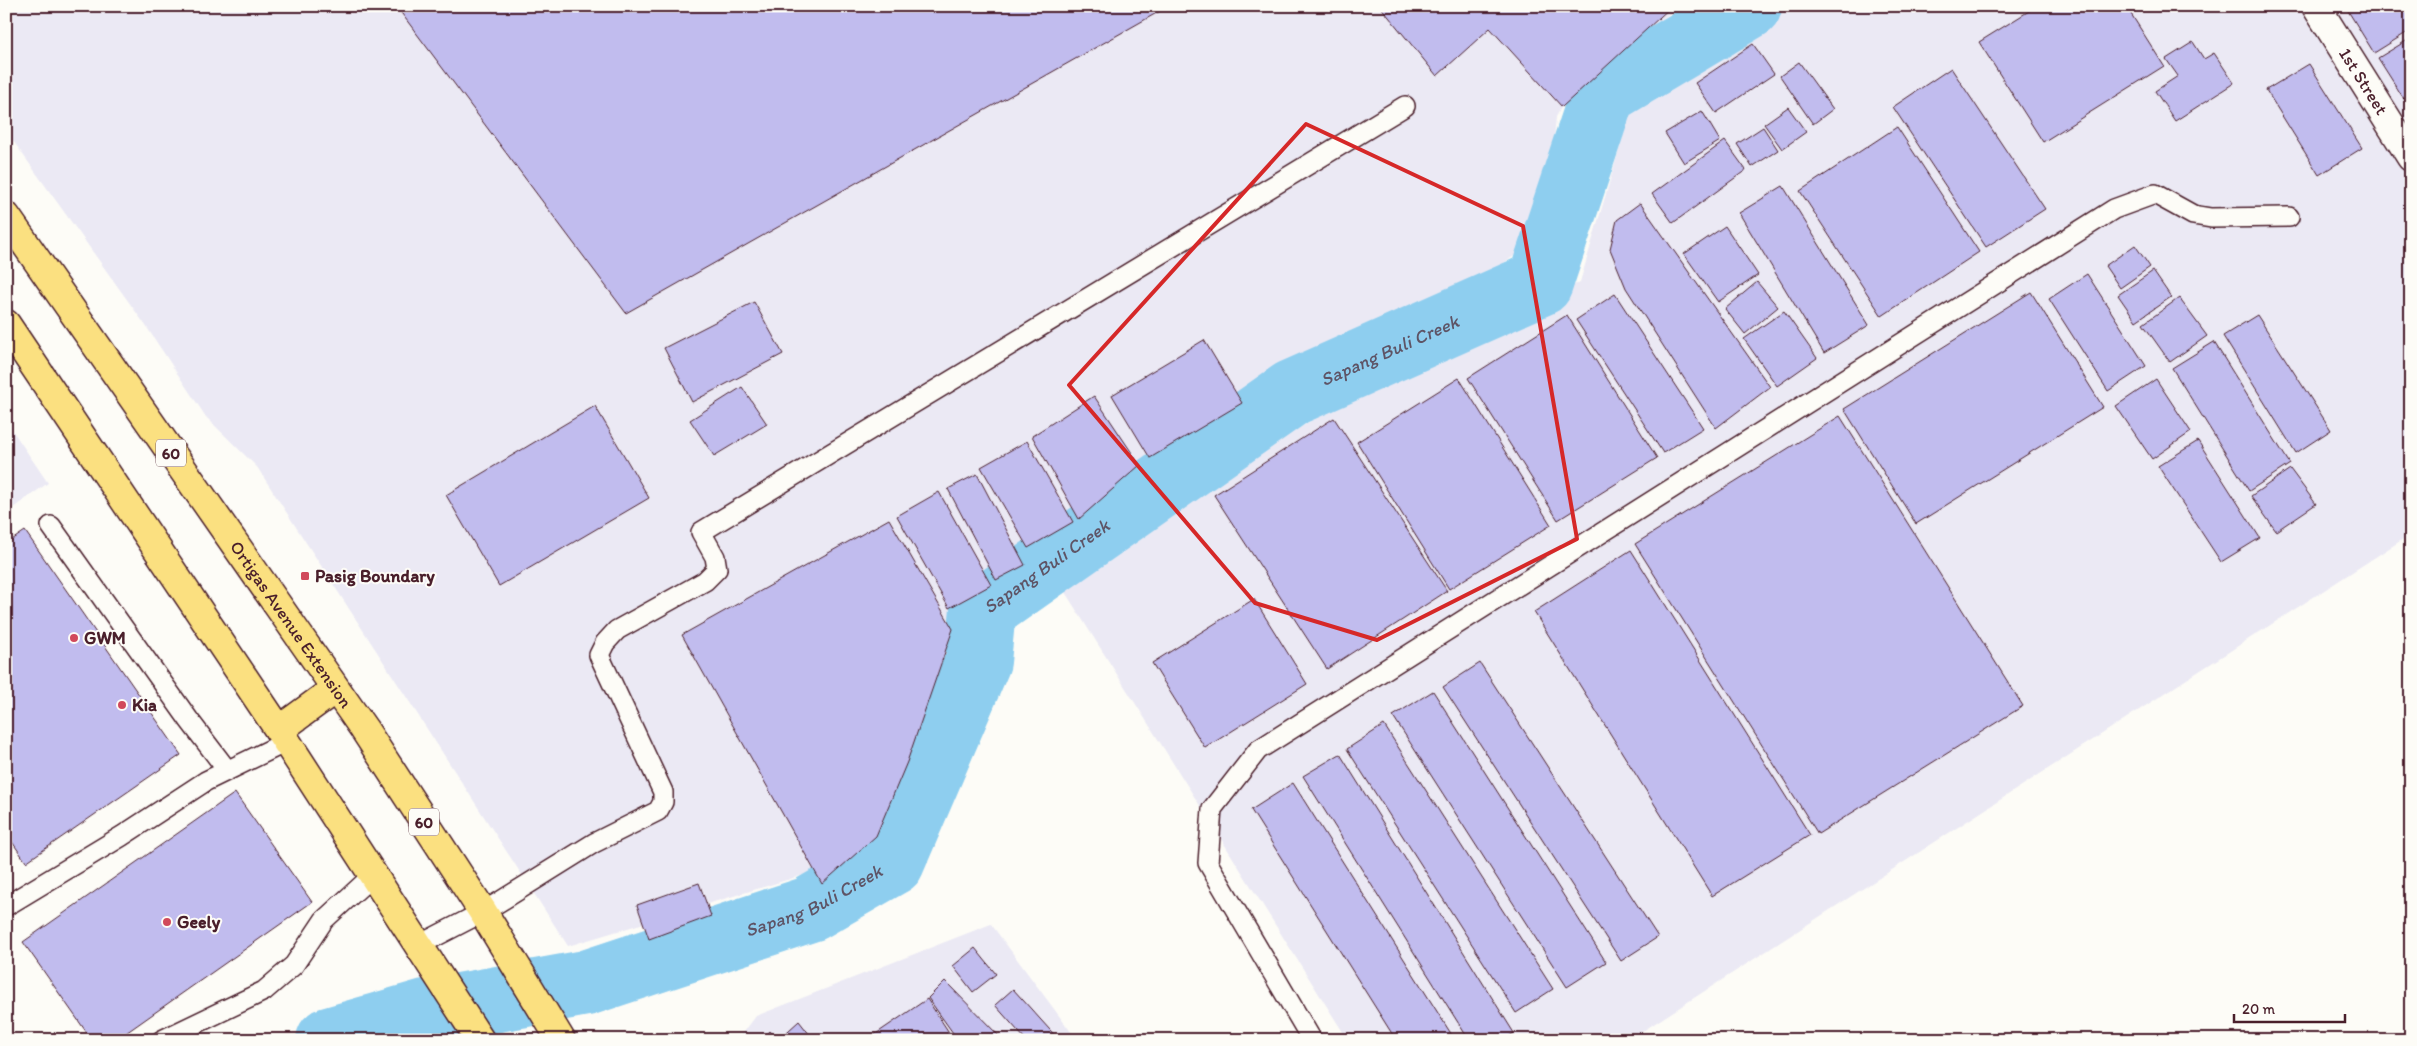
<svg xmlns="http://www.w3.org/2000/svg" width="2417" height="1046" font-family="Itim,sans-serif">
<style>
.built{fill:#ebe9f4}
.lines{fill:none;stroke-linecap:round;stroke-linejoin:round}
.river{stroke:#8eceef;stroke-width:66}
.building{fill:#c1bcee;stroke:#4a1f2b}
.service-casing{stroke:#4a1f2b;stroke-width:22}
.minor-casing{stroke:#4a1f2b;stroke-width:31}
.primary-casing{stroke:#4a1f2b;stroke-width:31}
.service{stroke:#fdfcf7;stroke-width:19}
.minor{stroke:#fdfcf7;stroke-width:28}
.primary{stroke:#fbe080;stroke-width:28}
.marked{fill:none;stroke:#d62828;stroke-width:4;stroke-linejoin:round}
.poi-dot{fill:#d1495b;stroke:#fdfcf7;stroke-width:2}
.labels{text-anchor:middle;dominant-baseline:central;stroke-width:4;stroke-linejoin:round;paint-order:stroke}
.shield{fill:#fdfcf7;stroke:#806168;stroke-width:1}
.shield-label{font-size:16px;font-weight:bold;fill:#4a1f2b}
.street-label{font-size:18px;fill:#4a1f2b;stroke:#fdfcf7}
.poi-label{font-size:18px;font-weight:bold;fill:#4a1f2b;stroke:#fdfcf7;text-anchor:start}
.water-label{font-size:19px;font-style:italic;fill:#5e5466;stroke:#fdfcf7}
</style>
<rect width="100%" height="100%" fill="#fdfcf7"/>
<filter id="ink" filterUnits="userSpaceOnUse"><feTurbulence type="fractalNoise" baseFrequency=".02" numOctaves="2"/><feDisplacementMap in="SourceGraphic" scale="10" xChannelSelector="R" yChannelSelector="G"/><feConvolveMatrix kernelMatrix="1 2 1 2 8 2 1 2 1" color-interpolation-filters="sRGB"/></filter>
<g filter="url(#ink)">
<!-- built -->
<path class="built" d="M 6,6 L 1680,6 L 1572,87 L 1556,117 L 1545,235 L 1461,292 L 1306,376 L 958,602 L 941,643 L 922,730 L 881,813 L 840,864 L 568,946 L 257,467 L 206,417 L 146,326 L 6,131 Z
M 1773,6 L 2411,6 L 2411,534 L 1629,1040 L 1348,1040 L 1058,581 L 1320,415 L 1580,282 L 1636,92 Z
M 6,421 L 48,483 L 6,513 Z
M 991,924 L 1077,1040 L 738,1040 L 756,1016 Z"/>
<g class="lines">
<!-- river -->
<path class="river" id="s1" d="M 329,1040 L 426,1012 L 586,983 L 810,909 L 892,862 L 978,661 L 983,610 L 1292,393 L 1540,283 L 1603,93 L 1749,6"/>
</g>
<!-- building -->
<path class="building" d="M 396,6 L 1169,6 L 626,313 Z
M 1380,6 L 1672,6 L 1562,107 L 1490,28 L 1437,76 Z
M 2037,6 L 2126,6 L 2164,66 L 2043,142 L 1979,42 Z
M 2345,6 L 2411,6 L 2411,30 L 2374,53 Z
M 2411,38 L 2411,110 L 2378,58 Z
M 2193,42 L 2204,59 L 2214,53 L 2234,83 L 2175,121 L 2155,91 L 2178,76 L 2166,59 Z
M 1753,44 L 1774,74 L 1716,113 L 1695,83 Z
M 1799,62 L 1833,109 L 1813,124 L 1780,76 Z
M 2309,64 L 2362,148 L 2319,175 L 2266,90 Z
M 1951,68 L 2045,209 L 1986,247 L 1893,107 Z
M 1788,107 L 1806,132 L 1782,149 L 1764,124 Z
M 1702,111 L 1720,141 L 1684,163 L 1665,133 Z
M 1763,127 L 1778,150 L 1752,167 L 1737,144 Z
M 1897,127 L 1979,252 L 1882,316 L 1800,191 Z
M 1725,141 L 1746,170 L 1673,223 L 1652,194 Z
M 1783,186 L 1869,325 L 1824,353 L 1739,213 Z
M 1640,203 L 1770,387 L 1716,428 L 1626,288 L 1610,249 L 1617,220 Z
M 1725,226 L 1758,275 L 1718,302 L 1684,254 Z
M 2135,245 L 2150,267 L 2120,288 L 2105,266 Z
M 2153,271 L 2171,297 L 2136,321 L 2118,295 Z
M 2087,274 L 2146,366 L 2108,391 L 2049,299 Z
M 1757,282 L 1778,307 L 1745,334 L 1725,309 Z
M 2031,292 L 2103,407 L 1916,524 L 1844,409 Z
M 1615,294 L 1703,428 L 1663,453 L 1576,320 Z
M 2179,298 L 2207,336 L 2170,362 L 2143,324 Z
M 754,302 L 783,354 L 692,402 L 664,348 Z
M 1784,311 L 1817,358 L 1777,386 L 1744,339 Z
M 1567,315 L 1657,458 L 1558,520 L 1468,378 Z
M 2257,315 L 2331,430 L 2296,453 L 2223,336 Z
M 1204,340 L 1242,403 L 1150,458 L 1112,395 Z
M 2214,342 L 2290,464 L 2249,491 L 2172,368 Z
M 1459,378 L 1551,525 L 1449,589 L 1357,442 Z
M 2156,379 L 2191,432 L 2152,459 L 2116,406 Z
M 742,387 L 767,424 L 714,456 L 690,420 Z
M 1094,396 L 1140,465 L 1079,519 L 1032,436 Z
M 595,406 L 649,498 L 499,586 L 446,495 Z
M 1840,416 L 2023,706 L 1818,834 L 1635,544 Z
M 1334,418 L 1447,591 L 1327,669 L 1214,495 Z
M 1027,441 L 1073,522 L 1028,548 L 981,467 Z
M 2198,441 L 2260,538 L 2221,562 L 2158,466 Z
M 2290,469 L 2316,504 L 2276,531 L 2251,496 Z
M 977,474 L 1025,565 L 996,580 L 948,489 Z
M 939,492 L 991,585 L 949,608 L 897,516 Z
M 889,519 L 953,629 L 907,762 L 876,836 L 822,884 L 682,635 Z
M 25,531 L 181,755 L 26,862 L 6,833 L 6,544 Z
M 1631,550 L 1810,835 L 1712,896 L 1534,612 Z
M 1254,599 L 1307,684 L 1205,748 L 1152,663 Z
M 1480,663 L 1658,937 L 1621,961 L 1443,687 Z
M 1433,691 L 1606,962 L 1567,987 L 1393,716 Z
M 1384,725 L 1553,989 L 1516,1013 L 1347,749 Z
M 1340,754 L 1514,1033 L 1503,1040 L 1469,1040 L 1303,776 Z
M 1293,783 L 1455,1040 L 1396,1040 L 1251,810 Z
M 235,793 L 312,902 L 116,1040 L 92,1040 L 23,942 Z
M 699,883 L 711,916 L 649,939 L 637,905 Z
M 975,948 L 996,974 L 973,992 L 953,966 Z
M 945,981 L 1003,1040 L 958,1040 L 928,998 Z
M 1013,989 L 1059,1040 L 1026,1040 L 995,1005 Z
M 927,999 L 954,1040 L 867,1040 Z
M 799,1021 L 814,1040 L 778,1040 Z
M 770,1031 L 778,1040 L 761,1040 Z"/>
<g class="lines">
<!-- service casing -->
<g class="service-casing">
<path id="service" d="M 51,526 L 189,720 L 227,770
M 6,906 L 122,836 L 206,781 L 286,742
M 419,945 L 483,912 L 594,843 L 658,811 L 663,802 L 663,792 L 599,655 L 605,643 L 617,630 L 705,581 L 717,569 L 715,557 L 701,532 L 1405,106
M 162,1040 L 264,991 L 294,965 L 324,920 L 373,875
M 1312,1040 L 1208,863 L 1212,809 L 1258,750 L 2114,209 L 2155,194 L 2193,215 L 2211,218 L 2289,217"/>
</g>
<!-- minor casing -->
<g class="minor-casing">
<g id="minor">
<path id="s2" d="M 2316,6 L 2411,157"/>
</g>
</g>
<!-- primary casing -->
<g class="primary-casing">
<g id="primary">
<path id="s3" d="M 6,216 L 364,729 L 483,912 L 561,1040"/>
<path d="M 6,324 L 279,730 L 480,1040"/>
<path d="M 279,730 L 335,689"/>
</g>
</g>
<!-- service -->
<use href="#service" class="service"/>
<!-- minor -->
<use href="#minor" class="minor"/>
<!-- primary -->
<use href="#primary" class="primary"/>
</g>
</g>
<!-- marked area -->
<path class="marked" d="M 1306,124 L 1523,226 L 1577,539 L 1377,640 L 1255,603 L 1069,385 Z"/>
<!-- markers -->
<g class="poi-dot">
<rect x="300" y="571" width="10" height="10" rx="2.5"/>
<circle cx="74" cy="638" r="5"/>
<circle cx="122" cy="705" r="5"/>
<circle cx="167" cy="922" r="5"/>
</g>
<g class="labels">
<!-- shield labels -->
<g class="shield">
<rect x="156" y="439.5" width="30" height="27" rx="4"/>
<rect x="409" y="808.5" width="30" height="27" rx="4"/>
</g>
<g class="shield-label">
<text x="171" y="453">60</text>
<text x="424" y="822">60</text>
</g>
<!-- street labels -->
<g class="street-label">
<text stroke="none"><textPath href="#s2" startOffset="89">1st Street</textPath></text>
<text stroke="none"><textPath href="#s3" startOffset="498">Ortigas Avenue Extension</textPath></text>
</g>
<!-- poi labels -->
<g class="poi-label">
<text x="315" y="576">Pasig Boundary</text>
<text x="84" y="638">GWM</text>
<text x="132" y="705">Kia</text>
<text x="177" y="922">Geely</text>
</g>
<!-- water labels -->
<g class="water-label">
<text stroke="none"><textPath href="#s1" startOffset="1348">Sapang Buli Creek</textPath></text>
<text stroke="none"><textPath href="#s1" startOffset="941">Sapang Buli Creek</textPath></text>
<text stroke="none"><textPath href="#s1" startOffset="506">Sapang Buli Creek</textPath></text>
</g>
</g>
<!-- margin -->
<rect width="2417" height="1046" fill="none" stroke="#fdfcf7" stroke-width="25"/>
<rect x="12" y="12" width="2392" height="1021" fill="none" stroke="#4a1f2b" stroke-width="2" filter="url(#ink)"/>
<!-- scale -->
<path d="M2234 1014v8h111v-8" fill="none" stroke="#4a1f2b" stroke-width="2.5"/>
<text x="2242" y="1014" font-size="15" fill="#4a1f2b" stroke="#fdfcf7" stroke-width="4" paint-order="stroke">20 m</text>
</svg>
